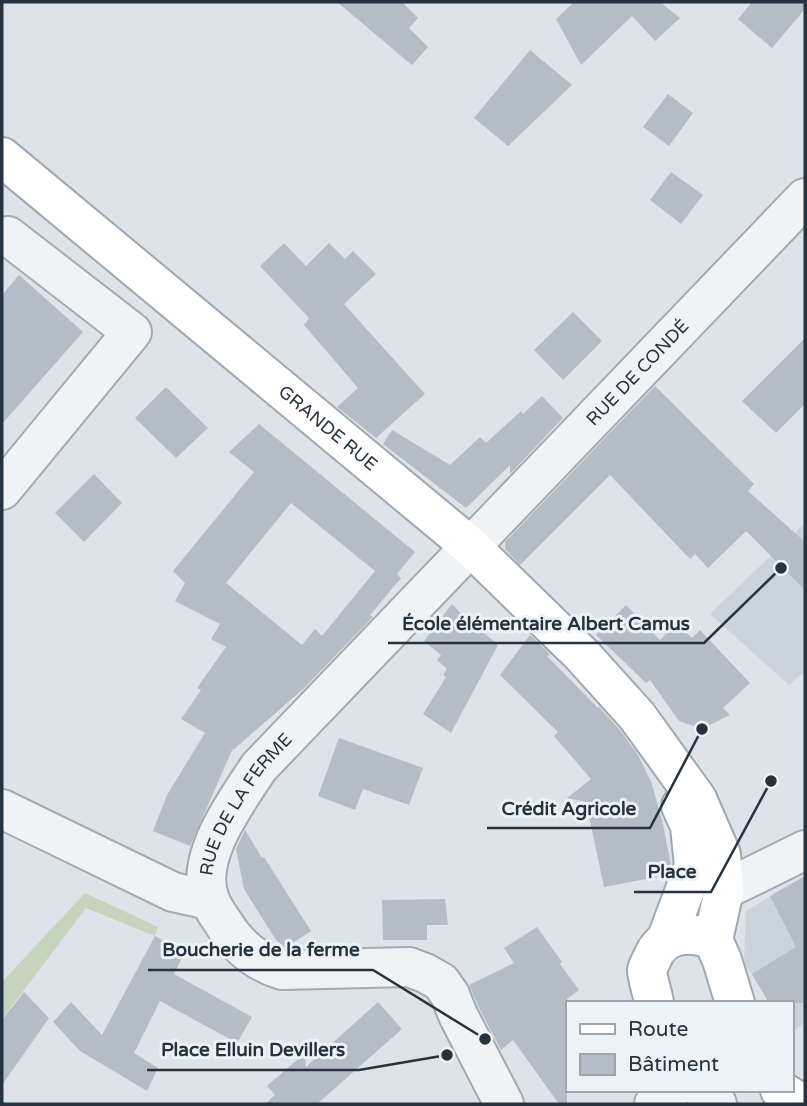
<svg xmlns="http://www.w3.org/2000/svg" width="807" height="1106" font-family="'Varela Round',sans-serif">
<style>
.built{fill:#cbd3da}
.green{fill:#c6d3bd}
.building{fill:#b4bdc5;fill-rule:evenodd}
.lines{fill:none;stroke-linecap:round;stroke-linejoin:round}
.minor-casing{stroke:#a2abb2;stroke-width:42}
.major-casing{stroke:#9ba9b5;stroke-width:42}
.minor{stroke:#f0f3f6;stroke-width:38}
.major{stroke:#fff;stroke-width:38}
.labels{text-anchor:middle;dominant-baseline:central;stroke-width:6;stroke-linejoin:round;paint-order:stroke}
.street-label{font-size:18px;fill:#253340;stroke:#edf2f6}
.leader{fill:none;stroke:#253340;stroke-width:2.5}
.callout-dot{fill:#253340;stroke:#edf2f6;stroke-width:2.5}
.callout-label{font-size:19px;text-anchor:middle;font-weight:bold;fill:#253340;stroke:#edf2f6;stroke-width:6;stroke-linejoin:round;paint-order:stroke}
</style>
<rect width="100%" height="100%" fill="#dde3e8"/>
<!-- built -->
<path class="built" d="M 805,523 L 805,671 L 789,685 L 710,614 Z
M 805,876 L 805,978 L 801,981 L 805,988 L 805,1022 L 791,1033 L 791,1003 L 769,1003 L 752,974 L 744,964 L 746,911 Z"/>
<!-- green -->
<path class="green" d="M 85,893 L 158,927 L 155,936 L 86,908 L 2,1019 L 2,982 Z"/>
<!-- building -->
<path class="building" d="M 337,2 L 402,2 L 418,18 L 409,28 L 428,47 L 412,65 Z
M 574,2 L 660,2 L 680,18 L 655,41 L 632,16 L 581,65 L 556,19 Z
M 752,2 L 805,2 L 805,9 L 772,48 L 738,19 Z
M 530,50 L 572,85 L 508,146 L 474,118 Z
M 668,94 L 693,113 L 669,146 L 643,127 Z
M 671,172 L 703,195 L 681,224 L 650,200 Z
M 284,243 L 306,266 L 329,243 L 345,259 L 353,251 L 376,274 L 344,304 L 425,394 L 376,438 L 337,407 L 358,388 L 304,325 L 309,318 L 260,266 Z
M 19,275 L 83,332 L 2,424 L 2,295 Z
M 573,312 L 602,341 L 563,380 L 534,350 Z
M 805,338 L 805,404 L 776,433 L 742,401 Z
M 655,386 L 754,484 L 748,491 L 805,542 L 805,590 L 746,531 L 708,568 L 695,554 L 690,559 L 610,475 L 520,565 L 505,549 L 505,542 Z
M 166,387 L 208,428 L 176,458 L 135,418 Z
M 542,396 L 563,418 L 510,474 L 510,465 L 466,508 L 383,444 L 392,430 L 450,465 L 480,437 L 486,443 L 521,411 L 523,414 Z
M 259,424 L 415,552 L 397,574 L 401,578 L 370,615 L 373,617 L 302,690 L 233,750 L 233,748 L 190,846 L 153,831 L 167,795 L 205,733 L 181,719 L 201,690 L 197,688 L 226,647 L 211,639 L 220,624 L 175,601 L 185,583 L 173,571 L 254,472 L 229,452 ZM 291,503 L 375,571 L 322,636 L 315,629 L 302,645 L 226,583 Z
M 94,474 L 122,503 L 84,542 L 55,513 Z
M 452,604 L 479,632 L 482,631 L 498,645 L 451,733 L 423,714 L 446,677 L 443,675 L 447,669 L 437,660 L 441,655 L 424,641 Z
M 626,605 L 660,640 L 676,623 L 692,638 L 700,630 L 750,683 L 723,708 L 730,715 L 702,729 L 679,721 L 650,680 L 646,683 L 596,635 Z
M 530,635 L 550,654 L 547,656 L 598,708 L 599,707 L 620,730 L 638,755 L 652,784 L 663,824 L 671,865 L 667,875 L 604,887 L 586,802 L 567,798 L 591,779 L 554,736 L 558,732 L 500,675 Z
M 339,738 L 423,768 L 409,805 L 363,789 L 355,810 L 318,796 Z
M 245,830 L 262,858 L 264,857 L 311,931 L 285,948 L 276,940 L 244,889 L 236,849 Z
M 805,876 L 805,1003 L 769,1003 L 752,974 L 796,947 L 770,896 Z
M 445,899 L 448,925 L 427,925 L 427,940 L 383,940 L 382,900 Z
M 537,927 L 562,962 L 560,964 L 579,990 L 567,999 L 567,1104 L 559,1104 L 513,1040 L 501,1050 L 478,1006 L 469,985 L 514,963 L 504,948 Z
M 155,936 L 185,952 L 174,974 L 252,1017 L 237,1043 L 160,1001 L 134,1053 L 158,1068 L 147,1091 L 80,1051 L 53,1022 L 71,1002 L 102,1035 Z
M 24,992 L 49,1018 L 2,1085 L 2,1020 Z
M 378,1002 L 402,1029 L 317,1104 L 265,1104 L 275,1095 L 267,1086 L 305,1053 L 306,1067 Z"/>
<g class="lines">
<!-- minor casing -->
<g class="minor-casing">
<g id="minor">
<path d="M 2,490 L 132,332 L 8,236"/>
<path d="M 2,809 L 173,892 L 209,900"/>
<path d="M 724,890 L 805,850"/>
<path d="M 702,1090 L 717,1104"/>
<path id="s1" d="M 504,1104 L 458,1015 L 450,995 L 441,982 L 425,973 L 409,967 L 282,970 C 257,962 238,947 224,924 C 219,916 213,909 210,900 C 193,858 237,801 259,767 L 805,198"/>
<path d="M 654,1104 L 672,1090"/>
</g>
</g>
<!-- major casing -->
<g class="major-casing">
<g id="major">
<path id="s2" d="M 2,157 L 470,546 L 582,655 L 637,716 L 697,799 L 721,854 L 724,890 L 713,940"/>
<path d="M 667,938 L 694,866 L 690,826 L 681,806"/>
<path d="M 654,1003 C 653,994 647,978 647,970 C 648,966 650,963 652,959 C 662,933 689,930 713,940 L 722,960 L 735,1003"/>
<path d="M 780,1090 L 796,1100"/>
</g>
</g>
<!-- minor -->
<use href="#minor" class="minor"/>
<!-- major -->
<use href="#major" class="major"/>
</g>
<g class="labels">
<!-- street labels -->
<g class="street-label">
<text stroke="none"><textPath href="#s1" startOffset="1097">RUE DE CONDÉ</textPath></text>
<text stroke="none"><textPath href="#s2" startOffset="424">GRANDE RUE</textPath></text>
<text stroke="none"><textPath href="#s1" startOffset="511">RUE DE LA FERME</textPath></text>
</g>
</g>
<!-- callouts -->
<path class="leader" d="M781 568L704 643H388M702 729L650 828H487M771 781L711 892H634M485 1039L373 970H148M447 1055L359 1070H147"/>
<g class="callout-dot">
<circle cx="781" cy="568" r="7"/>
<circle cx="702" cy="729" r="7"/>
<circle cx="771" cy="781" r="7"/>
<circle cx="485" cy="1039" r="7"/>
<circle cx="447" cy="1055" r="7"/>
</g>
<g class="callout-label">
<text x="546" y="630">École élémentaire Albert Camus</text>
<text x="569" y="815">Crédit Agricole</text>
<text x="672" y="878">Place</text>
<text x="261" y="956">Boucherie de la ferme</text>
<text x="253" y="1056">Place Elluin Devillers</text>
</g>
<!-- border -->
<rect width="807" height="1106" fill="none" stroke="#253340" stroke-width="7"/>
<!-- legend -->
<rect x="566" y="1001" width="228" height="91" fill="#edf2f6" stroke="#9da6ad" stroke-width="2"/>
<rect x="580" y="1024" width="35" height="10" fill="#ffffff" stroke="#9da6ad" stroke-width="2"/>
<text x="628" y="1036" font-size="21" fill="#253340">Route</text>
<rect x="580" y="1054" width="35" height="21" fill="#b4bdc5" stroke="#9da6ad" stroke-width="2"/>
<text x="628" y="1071" font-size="21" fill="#253340">Bâtiment</text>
</svg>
